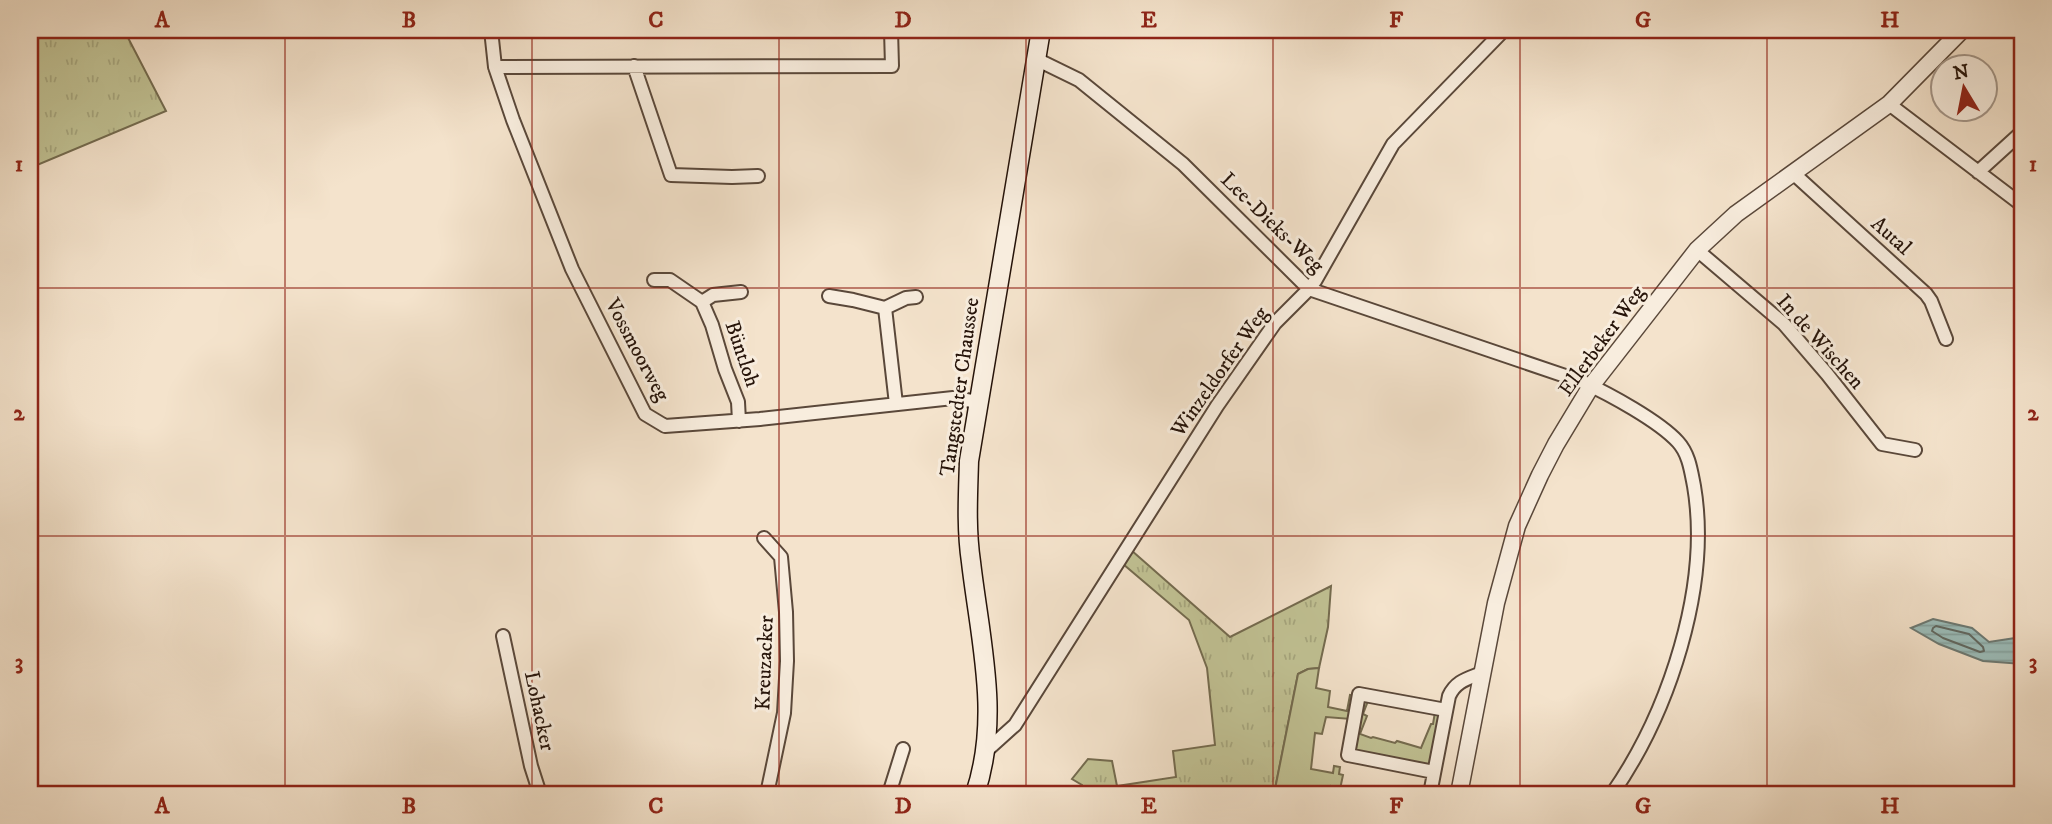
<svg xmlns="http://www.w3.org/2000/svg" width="2052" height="824" font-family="'IM FELL DW Pica',serif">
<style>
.grass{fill:url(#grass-tufts);stroke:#746b4f;stroke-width:2}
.garden{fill:#c1c294;stroke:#746b4f;stroke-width:2}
.water{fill:url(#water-rules);stroke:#6d7a74;stroke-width:2}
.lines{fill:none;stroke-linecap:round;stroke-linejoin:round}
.shore{stroke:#616962;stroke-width:2}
.minor-casing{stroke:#5a483a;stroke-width:16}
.tertiary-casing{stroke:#5a483a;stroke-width:19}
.secondary-casing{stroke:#26140a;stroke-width:21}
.minor{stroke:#f8edde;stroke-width:12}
.tertiary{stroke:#f8edde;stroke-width:16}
.secondary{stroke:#f8edde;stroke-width:18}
.grid{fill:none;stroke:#8f2418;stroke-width:2;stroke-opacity:0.55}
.labels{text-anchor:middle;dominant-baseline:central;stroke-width:6;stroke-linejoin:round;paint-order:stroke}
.street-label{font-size:21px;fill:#26140a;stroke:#f8edde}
.neatline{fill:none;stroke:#8f2418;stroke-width:2.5}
.grid-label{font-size:23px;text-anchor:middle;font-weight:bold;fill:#8f2418}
</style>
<defs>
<pattern id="grass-tufts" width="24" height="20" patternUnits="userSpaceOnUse" patternTransform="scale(1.75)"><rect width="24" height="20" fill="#c1c294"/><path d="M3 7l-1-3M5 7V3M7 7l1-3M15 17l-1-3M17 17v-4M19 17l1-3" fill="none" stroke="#a6a67e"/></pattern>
<pattern id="water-rules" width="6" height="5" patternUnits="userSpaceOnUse" patternTransform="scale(1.75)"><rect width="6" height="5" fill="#9cbebb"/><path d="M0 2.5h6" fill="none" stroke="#86a29f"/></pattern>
</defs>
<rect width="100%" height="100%" fill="#f4e3cc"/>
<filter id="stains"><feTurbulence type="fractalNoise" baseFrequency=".00286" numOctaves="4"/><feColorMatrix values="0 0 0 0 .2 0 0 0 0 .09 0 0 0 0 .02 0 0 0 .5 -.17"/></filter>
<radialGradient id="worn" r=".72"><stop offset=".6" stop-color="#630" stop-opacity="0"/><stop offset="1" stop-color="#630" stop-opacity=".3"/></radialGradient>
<!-- grass -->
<path class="grass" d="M 30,30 L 124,30 L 166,111 L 30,168 Z
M 1131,550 L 1230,637 L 1331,586 L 1328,627 L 1319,668 L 1308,669 L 1298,674 L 1274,794 L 1081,794 L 1082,785 L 1072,779 L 1088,759 L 1112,761 L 1117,786 L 1176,777 L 1173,751 L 1215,745 L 1207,668 L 1189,620 L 1123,564 Z"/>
<!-- garden -->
<path class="garden" d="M 1319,668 L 1316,688 L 1330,691 L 1328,707 L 1347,711 L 1350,695 L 1356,696 L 1351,719 L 1326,717 L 1322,734 L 1315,733 L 1311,769 L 1333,773 L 1334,766 L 1340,767 L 1339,774 L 1343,775 L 1339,794 L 1335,794 L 1337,787 L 1331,786 L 1329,794 L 1308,790 L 1306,794 L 1274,794 L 1298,674 L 1308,669 Z
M 1366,700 L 1368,701 L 1363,714 L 1367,716 L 1360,734 L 1371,738 L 1373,737 L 1395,743 L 1397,741 L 1421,748 L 1431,724 L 1433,724 L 1435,712 L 1439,716 L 1432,763 L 1428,766 L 1352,751 L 1363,702 Z"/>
<!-- water -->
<path class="water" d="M 1933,619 L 1972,628 L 1989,642 L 2022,637 L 2022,664 L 1983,661 L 1939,644 L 1911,628 Z"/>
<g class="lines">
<!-- shore -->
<path class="shore" d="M 1936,626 L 1969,634 L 1983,647 L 1984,651 L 1980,652 L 1943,638 L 1932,631 L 1933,628 Z"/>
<!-- minor casing -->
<g class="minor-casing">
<path id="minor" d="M 491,30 L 495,67 L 513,120 L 572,269 L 645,414 L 665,426 L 760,419 L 953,398 L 979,402
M 1036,59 L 1079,80 L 1183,164 L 1309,289 L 1583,382 C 1609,394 1659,421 1678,442 C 1689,454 1691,471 1694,486 C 1711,586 1669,712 1612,794
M 634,66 L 671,175 L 732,177 L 758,176
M 495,67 L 892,66 L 891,30
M 1889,104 L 2022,205
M 1978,172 L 2022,132
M 1793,173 L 1926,294 L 1931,301 L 1946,339
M 1697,250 L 1784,324 L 1827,374 L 1882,444 L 1915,450
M 654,280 L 670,280 L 702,302 L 712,325 L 725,369 L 738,402 L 739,421
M 829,296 L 853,300 L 885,308
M 702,302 L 713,295 L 741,292
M 896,404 L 885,308 L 906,298 L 916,297
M 764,538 L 781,557 L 786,612 L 787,661 L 784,713 L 767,794
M 503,636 L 531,766 L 540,794
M 986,751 L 1015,725 L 1217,406 L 1275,323 L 1309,289 L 1315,281 L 1393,144 L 1504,30
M 1434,772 L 1348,755 L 1359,694 L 1446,710
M 889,794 L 903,749
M 1430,794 L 1449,696 C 1456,681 1467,679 1482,673"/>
</g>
<!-- tertiary casing -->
<g class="tertiary-casing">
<path id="tertiary" d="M 1459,794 L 1496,603 L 1517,526 L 1540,475 L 1556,444 L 1591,386 L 1697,250 L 1736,214 L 1889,104 L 1962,30"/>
</g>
<!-- secondary casing -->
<g class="secondary-casing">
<path id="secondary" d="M 975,794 C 1001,717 980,640 971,562 C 966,528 968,495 969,461 L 1041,30"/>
</g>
<!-- minor -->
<use href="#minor" class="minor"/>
<!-- tertiary -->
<use href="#tertiary" class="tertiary"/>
<!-- secondary -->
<use href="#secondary" class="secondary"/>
</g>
<!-- grid -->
<path class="grid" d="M 285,30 L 285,794M 532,30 L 532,794M 779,30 L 779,794M 1026,30 L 1026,794M 1273,30 L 1273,794M 1520,30 L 1520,794M 1767,30 L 1767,794M 30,288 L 2022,288M 30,536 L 2022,536"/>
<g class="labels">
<!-- street labels -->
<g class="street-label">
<text transform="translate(1272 223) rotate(44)">Lee-Dieks-Weg</text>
<text transform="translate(1891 236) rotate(42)">Autal</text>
<text transform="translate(1602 341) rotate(-54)">Ellerbeker Weg</text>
<text transform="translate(1820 342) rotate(48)">In de Wischen</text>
<text transform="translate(637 350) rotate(62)">Vossmoorweg</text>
<text transform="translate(742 354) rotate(71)">Büntloh</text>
<text transform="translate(1220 372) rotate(-55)">Winzeldorfer Weg</text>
<text transform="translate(960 387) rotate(-82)">Tangstedter Chaussee</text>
<text transform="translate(765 663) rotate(-88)">Kreuzacker</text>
<text transform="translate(539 711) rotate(78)">Lohacker</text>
</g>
</g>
<!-- margin -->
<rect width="2052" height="824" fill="none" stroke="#f4e3cc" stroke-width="77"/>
<!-- north arrow -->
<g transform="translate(1964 88) rotate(350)"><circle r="33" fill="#f8edde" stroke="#a49689" stroke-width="2"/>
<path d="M0-5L12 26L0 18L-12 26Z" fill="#8f2418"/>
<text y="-10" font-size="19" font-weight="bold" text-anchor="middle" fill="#26140a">N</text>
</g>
<rect x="38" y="38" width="1976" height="748" class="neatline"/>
<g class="grid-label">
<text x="162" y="27">A</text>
<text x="409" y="27">B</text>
<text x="656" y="27">C</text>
<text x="903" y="27">D</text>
<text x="1149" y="27">E</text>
<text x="1396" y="27">F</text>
<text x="1643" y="27">G</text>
<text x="1890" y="27">H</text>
<text x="19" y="171">1</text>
<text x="2033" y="171">1</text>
<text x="19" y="420">2</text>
<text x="2033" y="420">2</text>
<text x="19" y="669">3</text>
<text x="2033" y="669">3</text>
<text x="162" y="813">A</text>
<text x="409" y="813">B</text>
<text x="656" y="813">C</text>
<text x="903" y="813">D</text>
<text x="1149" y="813">E</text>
<text x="1396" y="813">F</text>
<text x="1643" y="813">G</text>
<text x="1890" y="813">H</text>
</g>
<rect width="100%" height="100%" filter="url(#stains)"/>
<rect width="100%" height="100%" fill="url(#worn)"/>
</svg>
